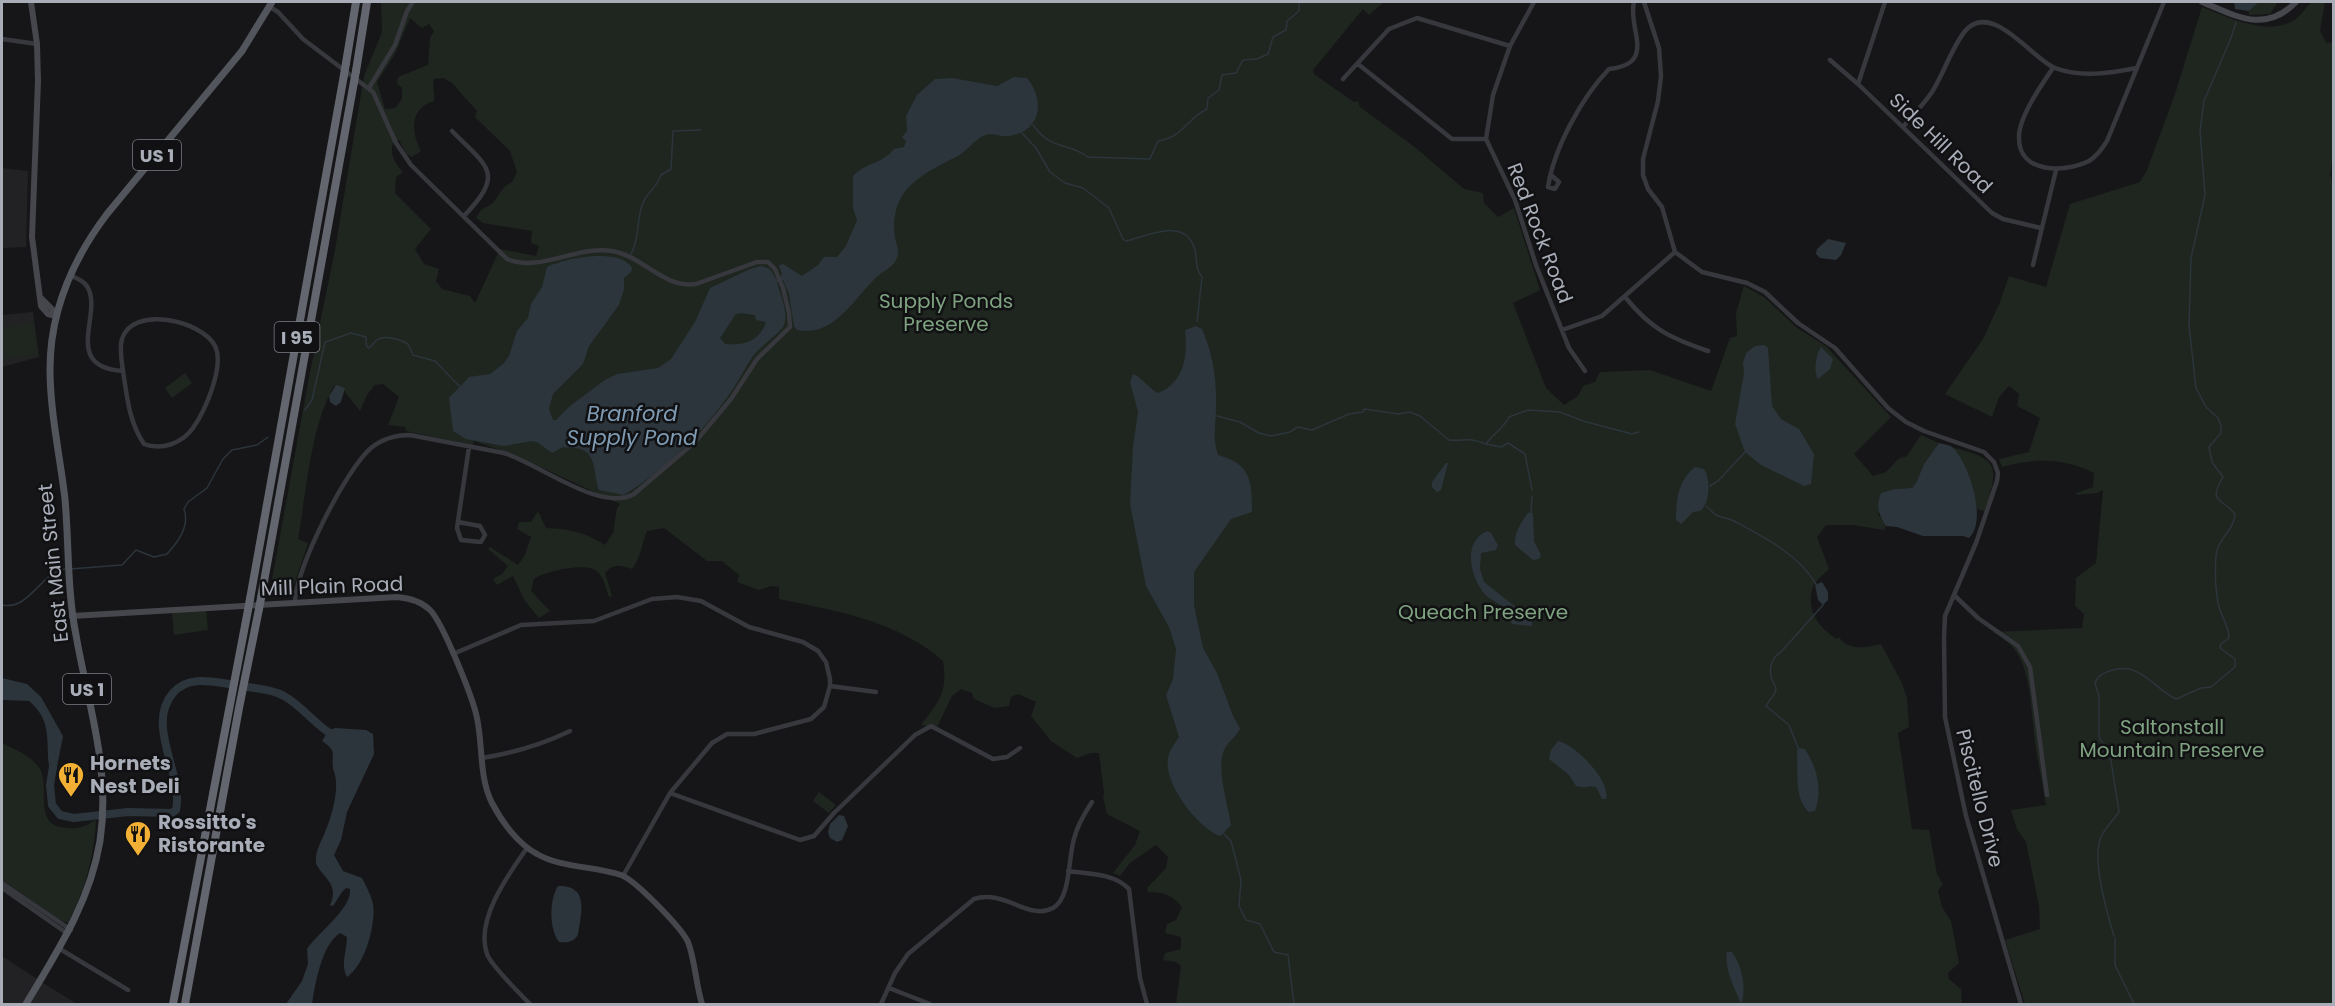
<svg xmlns="http://www.w3.org/2000/svg" width="2335" height="1006" font-family="Poppins,sans-serif">
<style>
.built{fill:#222225}
.green{fill:#1e261f;fill-rule:evenodd}
.water{fill:#2c353c;fill-rule:evenodd}
.lines{fill:none;stroke-linecap:round;stroke-linejoin:round}
.stream{stroke:#2c353c;stroke-width:1.5}
.river{stroke:#2c353c;stroke-width:8}
.street{stroke:#37383d;stroke-width:4.5}
.secondary{stroke:#45474d;stroke-width:6}
.primary{stroke:#53555c;stroke-width:7}
.highway{stroke:#63666e;stroke-width:8}
.highway-bridge{stroke:#63666e;stroke-width:8}
.labels{text-anchor:middle;dominant-baseline:central;stroke-width:5;stroke-linejoin:round;paint-order:stroke}
.shield{fill:#111113;stroke:#7b7e86;stroke-width:1.5}
.shield-label{font-size:18px;font-weight:bold;fill:#a8adb8}
.street-label{font-size:20px;fill:#a8adb8;stroke:#111113}
.park-label{font-size:20px;fill:#7fa381;stroke:#111113}
.poi-label{font-size:20px;font-weight:bold;fill:#a8adb8;stroke:#111113;text-anchor:start}
.water-label{font-size:21px;font-style:italic;fill:#7f9bb3;stroke:#111113}
</style>
<rect width="100%" height="100%" fill="#161618"/>
<!-- built -->
<path class="built" d="M 2,168 L 28,171 L 26,247 L 2,248 Z
M 33,312 L 39,357 L 2,367 L 2,315 Z
M 2,956 L 40,981 L 77,1004 L 2,1004 Z"/>
<!-- green -->
<path class="green" d="M 381,2 L 1384,2 L 1369,15 L 1363,9 L 1313,70 L 1314,74 L 1354,102 L 1358,101 L 1360,107 L 1416,148 L 1464,189 L 1483,193 L 1484,203 L 1498,217 L 1514,208 L 1540,290 L 1513,303 L 1546,388 L 1564,405 L 1578,396 L 1583,386 L 1595,382 L 1600,372 L 1650,370 L 1711,391 L 1730,338 L 1737,336 L 1736,313 L 1744,286 L 1764,297 L 1797,328 L 1826,346 L 1891,417 L 1854,454 L 1873,476 L 1886,472 L 1898,459 L 1907,456 L 1921,435 L 1939,443 L 1924,464 L 1916,484 L 1912,488 L 1895,489 L 1878,514 L 1886,526 L 1884,530 L 1853,525 L 1826,525 L 1817,537 L 1829,569 C 1824,574 1816,580 1813,587 C 1805,609 1819,628 1837,639 L 1839,637 C 1849,652 1867,647 1881,644 L 1902,683 L 1907,698 L 1909,727 L 1898,733 L 1912,829 L 1929,830 L 1937,874 L 1943,884 L 1938,891 L 1942,907 L 1951,921 L 1959,963 L 1948,973 L 1949,979 L 1961,989 L 1962,1004 L 1176,1004 L 1181,966 L 1176,962 L 1163,960 L 1165,953 L 1181,949 L 1181,937 L 1165,933 L 1167,924 L 1176,920 L 1182,907 C 1172,895 1164,892 1148,892 L 1147,888 L 1166,868 L 1168,857 L 1156,845 L 1130,863 L 1120,876 L 1113,873 L 1135,845 L 1140,831 L 1107,814 L 1103,797 L 1104,793 L 1099,753 L 1091,753 L 1077,758 L 1051,741 L 1031,716 L 1036,702 L 1018,694 L 1011,697 L 1009,706 L 994,708 L 974,699 L 972,693 L 961,689 L 952,696 L 937,727 L 921,725 C 939,701 948,692 943,661 C 898,621 837,611 779,599 L 779,587 L 772,586 L 759,590 L 737,582 L 739,575 L 722,561 L 707,561 L 664,528 L 647,531 C 642,543 640,560 632,569 C 621,565 613,563 605,573 L 612,596 L 609,597 C 606,588 604,574 593,569 C 581,564 545,571 534,579 L 531,591 L 550,611 L 539,618 L 525,601 L 513,576 L 497,585 L 493,579 L 502,574 L 508,566 L 488,549 L 490,547 L 518,565 L 525,555 L 531,537 L 517,529 L 519,522 L 531,522 L 538,511 L 546,528 C 569,529 585,532 605,545 L 613,533 L 617,508 L 620,504 L 517,456 L 474,441 L 473,445 L 406,431 L 405,427 L 388,425 L 399,397 L 383,384 L 375,385 L 367,395 L 360,411 L 345,392 L 344,388 L 334,386 C 311,425 306,494 298,539 L 308,543 L 292,591 L 269,596 L 310,372 L 335,250 L 364,76 L 382,32 ZM 410,18 L 422,28 L 429,24 L 434,31 L 430,38 L 428,65 L 398,77 L 397,83 L 402,88 L 402,99 L 395,108 L 385,109 L 377,82 L 395,54 ZM 443,78 L 452,83 L 477,111 L 475,117 L 510,151 L 517,172 L 512,182 L 504,187 L 493,203 L 481,210 L 476,218 L 483,223 L 532,231 L 531,243 L 539,246 L 536,256 L 500,249 L 475,303 L 470,296 L 442,289 L 436,281 L 439,269 L 424,264 L 415,249 L 431,229 L 395,193 L 396,177 L 403,172 C 396,164 389,155 393,143 L 399,140 L 406,154 L 412,157 L 421,151 C 411,133 409,108 434,101 C 435,93 432,87 434,79 Z
M 2259,2 L 2278,2 L 2270,14 L 2249,15 L 2249,11 Z
M 2312,2 L 2325,2 L 2320,30 L 2326,43 L 2334,42 L 2334,148 L 2330,175 L 2334,187 L 2333,1004 L 2025,1004 L 2005,940 L 2040,929 L 2039,906 L 2026,842 L 2017,829 L 2011,810 L 2046,805 C 2043,786 2039,768 2036,749 C 2031,720 2033,675 2015,650 C 2009,642 2000,637 1993,632 L 2082,628 L 2084,614 L 2075,606 L 2076,578 L 2096,563 L 2103,490 L 2097,493 L 2077,495 L 2076,493 L 2093,487 L 2094,473 C 2064,458 2034,458 2002,467 L 1999,459 L 2029,452 L 2040,418 L 2017,406 L 2019,394 L 2009,386 L 1999,397 L 1992,417 L 1945,394 L 1983,339 L 2000,302 L 2009,276 L 2046,287 L 2070,204 L 2140,182 L 2147,170 L 2175,94 L 2202,7 C 2228,17 2269,38 2296,19 C 2302,14 2306,7 2312,2 Z
M 34,323 L 38,355 L 2,359 L 2,327 Z
M 185,373 L 192,383 L 172,398 L 165,388 Z
M 1951,447 C 2000,459 1999,466 1985,511 L 1977,509 C 1973,483 1967,468 1951,447 Z
M 206,610 L 208,630 L 174,635 L 172,612 Z
M 2,743 C 16,750 31,755 40,769 C 51,787 31,827 68,828 C 78,829 86,827 94,820 L 96,821 C 94,857 85,890 68,923 L 61,921 L 2,880 Z
M 819,792 L 836,805 L 829,813 L 813,801 Z"/>
<!-- water -->
<path class="water" d="M 2234,2 L 2259,2 L 2249,11 L 2235,9 Z
M 1014,77 L 1027,78 C 1045,100 1042,131 1009,136 C 1000,138 993,131 983,136 C 973,141 968,150 958,156 C 942,164 925,172 912,184 C 896,198 892,218 895,238 C 897,246 900,252 896,260 C 893,267 885,270 879,275 C 855,296 835,338 797,330 L 794,326 L 789,294 L 783,280 L 777,282 C 780,295 790,315 783,327 C 774,338 762,345 753,356 C 745,368 739,380 731,392 C 703,432 666,469 624,495 L 599,490 C 594,479 597,456 583,450 C 577,447 570,449 563,447 L 552,453 L 537,442 L 531,441 L 504,446 L 466,439 L 453,431 L 449,398 L 469,377 L 490,374 L 503,364 L 509,356 L 517,331 L 528,318 L 531,304 L 542,287 L 547,267 C 565,258 621,247 632,268 L 631,272 L 624,278 L 624,289 L 619,305 L 589,346 L 583,364 L 553,394 L 549,409 L 553,420 L 556,420 L 570,406 L 605,380 L 617,374 L 658,368 L 671,359 L 695,322 L 710,288 L 750,269 L 761,266 L 770,269 L 776,279 L 782,275 L 779,265 L 783,264 L 802,276 L 818,265 L 824,257 L 837,257 L 846,246 L 857,220 L 853,208 L 853,176 C 867,162 882,164 894,149 L 904,147 L 906,141 L 902,137 L 907,131 L 906,116 L 917,95 L 935,79 L 952,78 L 997,86 ZM 741,313 L 755,315 L 756,320 L 766,322 C 760,341 744,346 725,344 L 720,338 L 736,314 Z
M 1828,239 L 1846,243 L 1841,255 L 1836,260 L 1820,258 L 1816,254 L 1817,249 Z
M 1196,326 L 1202,329 C 1213,354 1217,381 1216,408 C 1216,426 1212,437 1218,455 C 1251,464 1252,481 1252,512 L 1231,519 L 1194,572 L 1194,605 L 1203,648 L 1217,673 L 1233,716 L 1240,728 C 1237,737 1228,741 1224,750 C 1216,769 1228,804 1231,825 L 1220,836 C 1198,828 1163,783 1168,758 C 1169,751 1175,743 1179,737 L 1166,695 L 1173,679 L 1176,649 L 1169,627 L 1146,586 L 1130,504 L 1133,447 L 1138,412 L 1130,382 L 1133,374 C 1143,378 1148,388 1158,393 C 1184,383 1188,356 1185,330 Z
M 1764,345 L 1768,348 L 1772,406 L 1781,419 L 1799,429 L 1814,454 L 1811,484 L 1804,486 L 1761,465 L 1745,452 L 1735,424 L 1744,373 L 1743,363 L 1746,353 L 1755,346 Z
M 1821,347 L 1833,359 L 1830,369 L 1818,379 C 1813,372 1816,354 1821,347 Z
M 336,385 L 345,388 L 341,402 L 336,406 L 330,402 L 329,396 Z
M 1939,443 C 1943,444 1949,445 1952,447 C 1969,462 1988,521 1969,538 L 1963,536 L 1923,536 L 1897,527 L 1886,526 C 1878,514 1876,506 1881,493 L 1895,489 L 1912,488 L 1916,483 L 1924,464 Z
M 1446,463 L 1448,463 L 1441,490 L 1437,492 L 1432,487 L 1432,482 Z
M 1695,467 L 1704,469 C 1711,479 1710,504 1700,511 L 1693,512 L 1681,524 L 1676,520 C 1676,499 1678,481 1695,467 Z
M 1531,512 L 1533,514 L 1534,541 L 1541,555 L 1539,559 L 1533,560 L 1515,545 C 1514,533 1521,522 1528,513 Z
M 1487,531 L 1491,533 L 1498,545 L 1496,550 L 1481,553 L 1480,569 L 1484,582 L 1532,620 L 1532,626 L 1512,624 C 1508,616 1505,609 1499,604 C 1492,599 1485,597 1481,589 C 1469,571 1464,541 1487,531 Z
M 1822,582 L 1828,592 L 1828,600 L 1823,605 L 1818,600 L 1815,585 Z
M 2,678 L 27,684 L 41,697 L 63,736 L 54,782 C 40,754 59,726 29,701 L 2,700 Z
M 335,728 L 366,730 L 373,734 L 374,754 L 347,812 L 341,840 L 334,855 L 343,871 L 362,878 C 366,886 371,895 373,904 C 376,925 365,965 347,977 C 340,965 347,950 347,937 L 340,933 C 322,944 315,984 312,1004 L 286,1004 L 302,981 L 308,964 L 307,949 C 318,932 352,909 350,889 L 346,888 L 342,892 L 333,906 L 330,905 C 340,883 322,878 316,863 C 315,850 321,843 325,832 C 331,818 337,797 336,782 C 336,777 334,772 333,768 C 331,753 338,752 322,741 L 328,731 Z
M 1558,741 C 1576,745 1611,781 1606,799 L 1602,799 L 1596,787 C 1589,785 1584,789 1576,786 L 1569,775 L 1549,759 L 1551,750 Z
M 1798,748 L 1805,749 C 1817,768 1823,789 1815,811 L 1809,812 C 1794,799 1798,770 1797,752 Z
M 839,815 L 844,816 L 848,826 L 842,840 L 837,842 L 830,838 L 828,832 L 830,824 Z
M 558,886 C 590,885 581,914 578,934 C 575,942 567,943 559,942 C 549,929 549,900 558,886 Z
M 1727,952 L 1732,952 C 1742,965 1747,990 1741,1004 C 1735,988 1724,970 1727,952 Z"/>
<g class="lines">
<!-- stream -->
<path class="stream" d="M 1033,125 C 1053,152 1066,141 1088,157 L 1150,159 L 1158,141 C 1184,137 1186,119 1207,109 L 1208,98 L 1219,90 L 1222,75 L 1236,73 L 1243,60 L 1257,59 L 1268,54 L 1273,37 L 1286,30 L 1287,21 L 1299,11 L 1299,2
M 1021,132 L 1036,148 L 1050,172 L 1065,183 L 1083,188 L 1109,208 L 1123,239 L 1126,241 C 1148,236 1186,216 1195,250 C 1198,262 1194,266 1202,277 L 1197,322
M 631,254 C 640,239 636,219 643,203 C 648,190 655,191 661,175 L 671,169 L 673,131 L 701,130
M 305,410 L 312,400 L 325,342 L 351,333 L 366,337 L 366,345 L 369,348 C 372,346 374,342 377,340 C 385,334 401,340 408,344 L 413,355 L 435,361 L 461,388
M 1217,416 L 1240,422 L 1259,433 L 1271,436 L 1290,432 L 1298,427 L 1312,430 L 1349,414 L 1363,412 L 1364,409 L 1398,414 L 1410,412 L 1420,416 L 1449,440 C 1466,441 1468,437 1486,444 C 1493,434 1504,428 1509,417 L 1528,410 L 1560,412 L 1583,421 L 1632,434 L 1639,432
M 1486,444 L 1501,447 L 1508,443 L 1525,454 L 1532,490
M 1710,486 L 1718,481 L 1745,452
M 1706,506 C 1709,508 1713,513 1716,515 C 1722,518 1729,518 1734,521 C 1764,537 1798,554 1816,584
M 1531,512 L 1532,496
M 70,569 L 122,565 L 136,550 L 154,557 L 167,554 C 178,542 190,526 184,509 L 188,502 L 207,488 L 223,459 L 232,450 L 257,445 L 268,437
M 2,605 C 29,611 40,573 65,569
M 1798,748 L 1789,725 L 1766,706 C 1769,700 1776,695 1776,688 C 1776,687 1772,681 1772,679 C 1768,669 1772,657 1781,652 L 1823,605
M 1223,833 L 1231,841 L 1241,880 L 1239,906 L 1246,920 L 1260,924 L 1274,952 L 1288,955 L 1294,1004
M 2114,936 C 2107,913 2090,856 2102,835 C 2106,827 2114,819 2119,812 L 2109,748 L 2100,740 L 2099,735 L 2099,696 L 2095,683 C 2099,674 2104,673 2113,670 C 2141,662 2154,689 2176,699 L 2201,688 L 2211,687 L 2235,667 L 2235,659 L 2220,648 L 2221,644 L 2229,638 C 2229,626 2222,618 2219,607 C 2215,591 2215,572 2216,556 C 2217,539 2234,531 2235,514 C 2220,496 2208,503 2223,477 L 2212,462 L 2209,447 L 2221,433 L 2221,426 L 2218,418 L 2206,407 L 2196,388 L 2189,326 L 2191,258 L 2205,195 L 2200,131 L 2204,101 L 2231,38 L 2236,22
M 2115,938 L 2115,965 L 2134,1004"/>
<!-- river -->
<path class="river" d="M 248,687 C 260,689 274,690 284,696 C 304,707 316,727 336,737
M 53,767 L 50,785 L 52,805 L 60,815 L 74,818 L 128,812 L 172,813 L 176,810 C 184,775 145,725 173,693 C 187,676 209,681 229,684"/>
<!-- street -->
<path class="street" d="M 1534,2 L 1510,46 L 1493,95 L 1486,139 L 1515,200 L 1536,265 L 1569,348 L 1585,371
M 1644,2 L 1659,48 L 1661,76 L 1658,101 L 1643,159 L 1643,175 L 1648,189 L 1662,207 L 1675,252 L 1702,272 L 1747,283 L 1765,292 L 1798,323 L 1835,348 L 1888,408 L 1906,422 L 1924,431 L 1984,452 L 1994,462 L 1998,473 L 1997,481 L 1976,543 L 1945,616 L 1944,638 L 1945,717 L 1966,816 L 2021,1004
M 270,7 L 278,12 L 303,39 L 373,92 L 396,143 L 411,165 L 507,259 C 540,273 577,245 612,251 C 643,256 664,289 696,284 L 757,262 L 768,262 L 775,269 L 783,288 L 789,313 L 790,327 L 757,359 L 731,399 L 695,442 L 634,494 C 600,513 538,463 504,453 L 410,435 C 396,435 382,439 371,448 C 346,469 296,568 295,601
M 2,39 L 37,44
M 1830,60 L 1858,84 L 1992,213 L 2003,219 L 2041,228
M 1358,64 L 1452,139 L 1486,139
M 2053,68 C 2042,84 2018,118 2019,138 C 2019,174 2065,173 2089,161 C 2097,156 2102,149 2107,141 L 2164,2
M 1343,79 L 1389,29 L 1417,18 L 1510,46
M 1858,84 L 1885,2
M 369,88 L 395,45 L 407,11 L 413,2
M 1903,127 C 1912,116 1924,104 1932,92 C 1944,73 1951,49 1965,31 C 1992,0 2032,59 2055,68 C 2082,78 2110,73 2137,68
M 452,131 C 487,167 506,172 464,216
M 1551,175 L 1559,182 L 1555,189 L 1548,187 C 1554,148 1582,97 1609,69 C 1658,64 1627,28 1634,2
M 2033,265 L 2056,170
M 70,275 C 75,278 82,280 86,285 C 106,310 59,367 123,371 C 127,397 129,422 144,444 C 162,451 182,443 193,428 C 205,411 225,366 215,346 C 202,320 132,305 122,339 C 119,349 122,362 123,371
M 1625,297 C 1651,329 1670,338 1708,351
M 1562,330 L 1602,316 L 1675,252
M 458,522 L 480,526 L 485,535 L 481,542 L 461,540 L 457,528 L 469,447
M 1955,596 L 1978,618 L 2018,646 L 2030,667 L 2047,795
M 453,654 L 521,625 L 594,621 L 652,599 L 677,597 L 701,601 L 749,627 L 803,642 L 818,651 L 826,662 L 830,679 L 830,686 L 824,707 L 811,719 L 754,734 L 727,734 L 712,743 L 670,793 L 623,876
M 830,686 L 876,692
M 482,758 C 514,753 541,745 570,731
M 670,793 L 800,840 L 814,836 L 834,813 L 915,735 L 931,726 L 993,759 L 1007,757 L 1020,748
M 527,848 C 508,875 475,920 487,954 C 491,965 520,994 530,1004
M 1068,871 C 1089,874 1114,873 1129,889 L 1140,978 L 1147,1004
M 2,883 L 71,930
M 2,888 L 68,934
M 60,949 L 128,990
M 889,988 L 930,1004
M 881,1004 L 895,973 L 908,954 L 974,899 C 1005,889 1028,921 1053,908 C 1071,898 1068,858 1074,839 C 1077,826 1084,814 1092,802"/>
<!-- secondary -->
<path class="secondary" d="M 31,2 L 37,44 L 38,81 L 32,237 L 41,306 L 48,314 L 56,316
M 2202,2 C 2236,16 2265,34 2296,2
M 41,298 L 53,310 L 56,316
M 72,616 L 397,597 C 409,598 421,601 430,610 C 443,623 473,698 477,718 C 483,745 479,778 492,803 C 502,822 518,844 537,854 C 561,868 594,866 621,875 C 635,880 681,927 688,942 C 695,960 696,985 702,1004"/>
<!-- primary -->
<path class="primary" d="M 26,1004 C 57,952 90,902 100,841 C 111,768 88,705 76,635 C 67,590 69,544 65,499 C 60,456 50,412 50,369 C 50,311 73,259 107,214 L 242,51 L 272,2"/>
<!-- highway -->
<path class="highway" d="M 346,63 L 356,2
M 356,71 L 367,2
M 261,598 L 354,82
M 250,599 L 344,75
M 173,1004 L 248,610
M 185,1004 L 239,708 L 259,609"/>
<!-- highway-bridge -->
<path class="highway-bridge" d="M 344,75 L 346,63
M 354,82 L 356,71
M 259,609 L 261,598
M 248,610 L 250,599"/>
</g>
<!-- icons -->
<defs>
<g id="restaurant-pin" transform="scale(1.35)"><path d="M0 17L-7.5 6A9.5 9.5 0 1 1 7.5 6Z" fill="#f2b134" stroke="#111113"/><path d="M-5-6h1v4h1v-4h1v4h1v-4h1v5L-1.5 .5V6h-2V.5L-5-1ZM5-6V6H3V1.5H1.5Q1.5-4 5-6Z" fill="#111"/></g>
</defs>
<g fill-rule="evenodd">
<use href="#restaurant-pin" x="71" y="775"/>
<use href="#restaurant-pin" x="138" y="834"/>
</g>
<g class="labels">
<!-- shield labels -->
<g class="shield">
<rect x="133" y="140" width="48" height="30" rx="4.5"/>
<rect x="274.5" y="322" width="45" height="30" rx="4.5"/>
<rect x="63" y="674" width="48" height="30" rx="4.5"/>
</g>
<g class="shield-label">
<text x="157" y="155">US 1</text>
<text x="297" y="337">I 95</text>
<text x="87" y="689">US 1</text>
</g>
<!-- street labels -->
<g class="street-label">
<text transform="translate(1941 143) rotate(44)">Side Hill Road</text>
<text transform="translate(1540 233) rotate(69)">Red Rock Road</text>
<text transform="translate(53 563) rotate(-96)">East Main Street</text>
<text transform="translate(332 586) rotate(-2)">Mill Plain Road</text>
<text transform="translate(1980 798) rotate(76)">Piscitello Drive</text>
</g>
<!-- park labels -->
<g class="park-label">
<text x="946" y="301">Supply Ponds<tspan x="946" dy="23">Preserve</tspan></text>
<text x="1483" y="612">Queach Preserve</text>
<text x="2172" y="727">Saltonstall<tspan x="2172" dy="23">Mountain Preserve</tspan></text>
</g>
<!-- poi labels -->
<g class="poi-label">
<text x="90" y="763">Hornets<tspan x="90" dy="23">Nest Deli</tspan></text>
<text x="158" y="822">Rossitto's<tspan x="158" dy="23">Ristorante</tspan></text>
</g>
<!-- water labels -->
<g class="water-label">
<text x="632" y="413">Branford<tspan x="632" dy="24">Supply Pond</tspan></text>
</g>
</g>
<!-- border -->
<rect width="2335" height="1006" fill="none" stroke="#a8adb8" stroke-width="6"/>
</svg>
